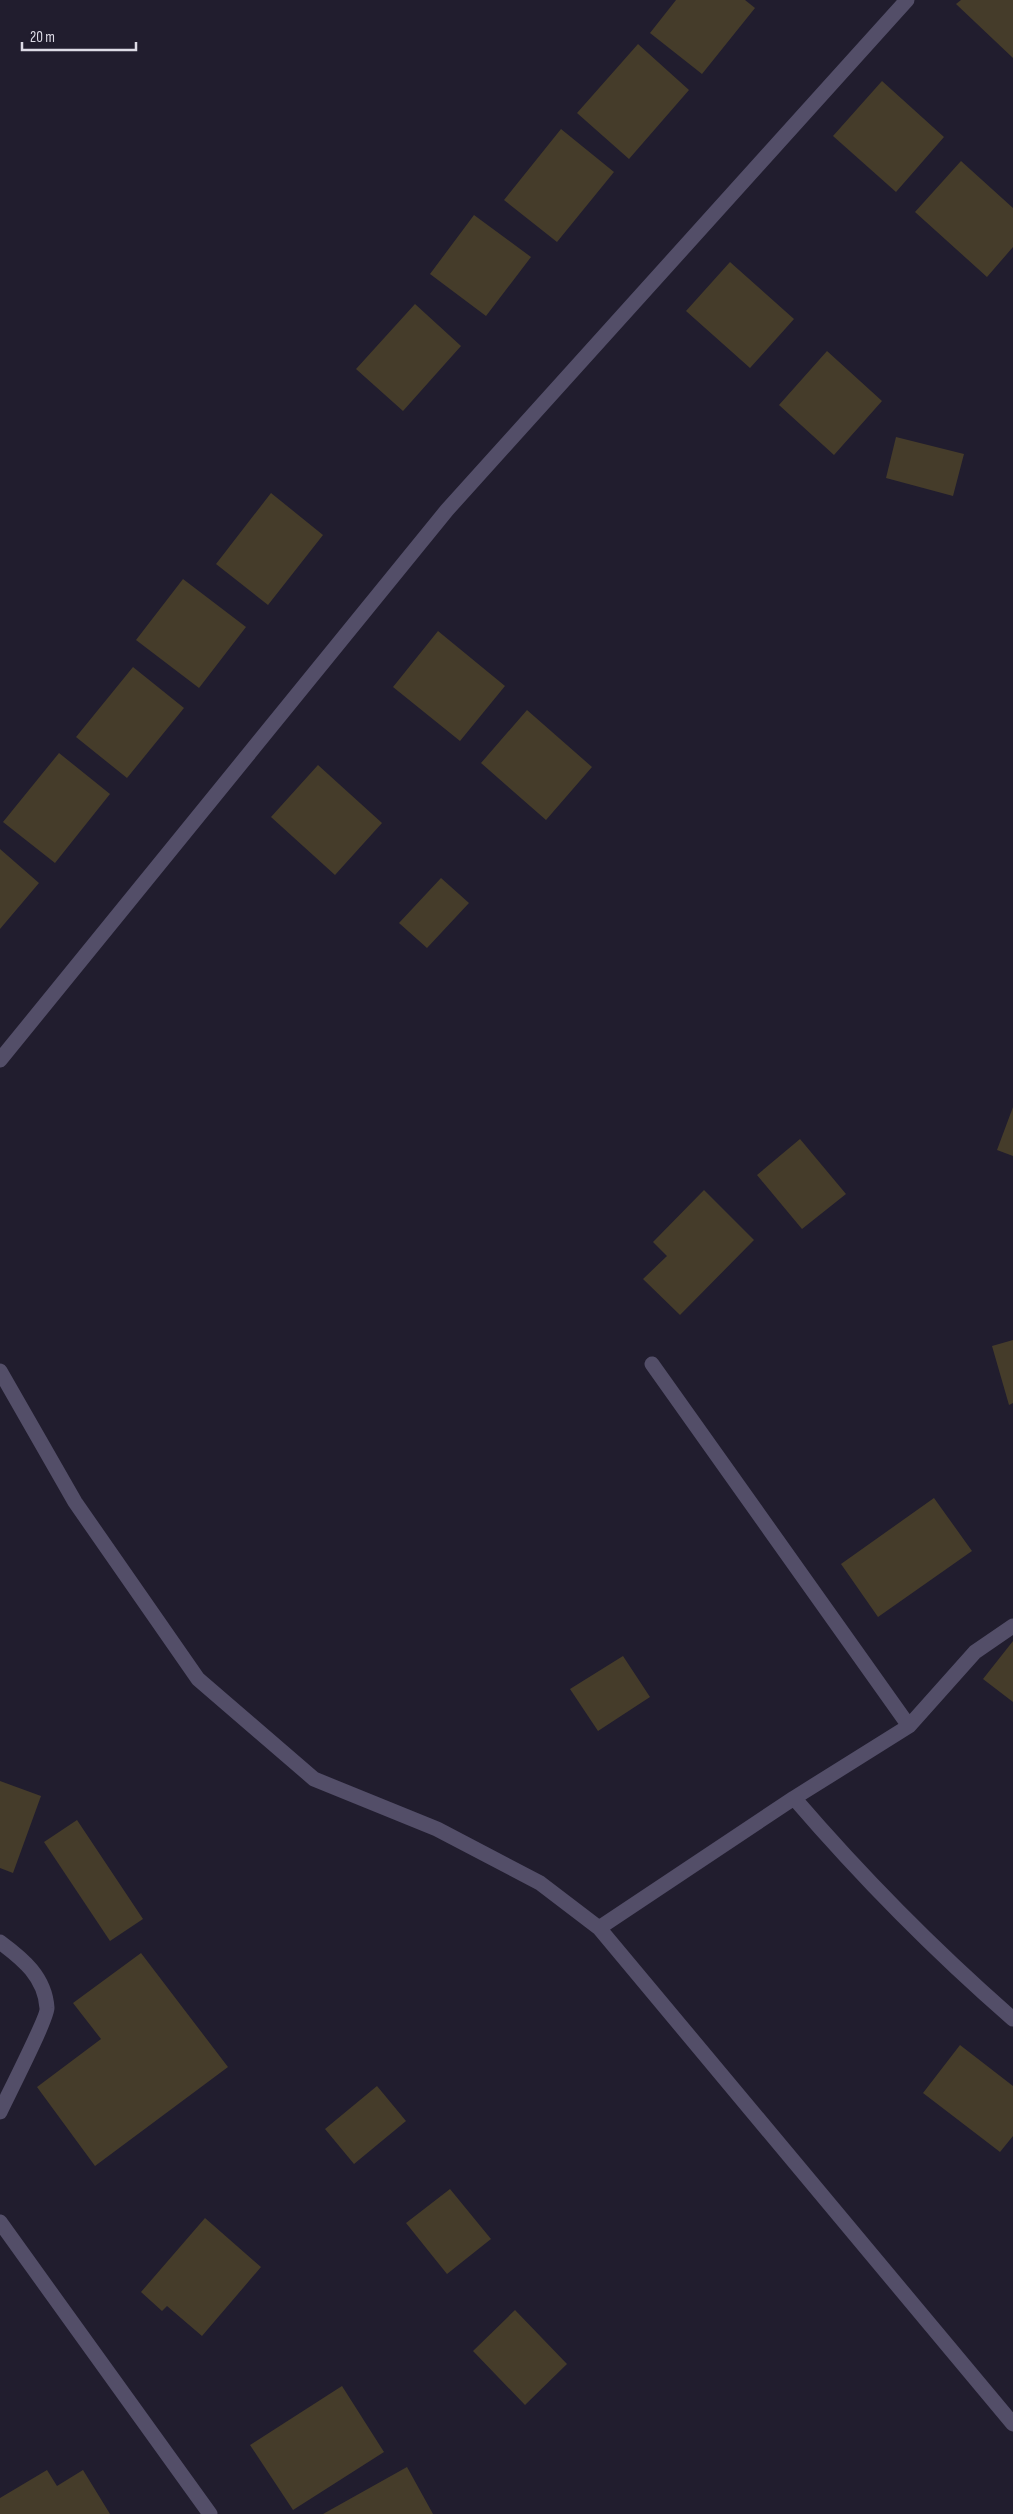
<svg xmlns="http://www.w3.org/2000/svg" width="1013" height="2514" font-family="'Sofia Sans Condensed',sans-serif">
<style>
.building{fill:#453c2a}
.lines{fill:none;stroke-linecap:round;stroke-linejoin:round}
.street{stroke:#534e68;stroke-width:15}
</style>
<rect width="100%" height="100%" fill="#211d2e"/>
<!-- building -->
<path class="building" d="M 676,0 L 745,0 L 755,8 L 702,74 L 650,33 Z
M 961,0 L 1013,0 L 1013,58 L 956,4 Z
M 638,44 L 689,90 L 629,159 L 577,113 Z
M 882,81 L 944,137 L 896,192 L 833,136 Z
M 561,129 L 614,172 L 557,242 L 504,200 Z
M 961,161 L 1013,208 L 1013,247 L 987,277 L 915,212 Z
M 474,215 L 531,257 L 486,316 L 430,274 Z
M 730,262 L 794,319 L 750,368 L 686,311 Z
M 415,304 L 461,346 L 403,411 L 356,369 Z
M 827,351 L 882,401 L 834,455 L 779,405 Z
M 896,437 L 964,454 L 953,496 L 886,478 Z
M 271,493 L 323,535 L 268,605 L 216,564 Z
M 183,579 L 246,627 L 199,688 L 136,640 Z
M 438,631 L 505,686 L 460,741 L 393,687 Z
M 133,667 L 184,708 L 127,778 L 76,737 Z
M 527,710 L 592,767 L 546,820 L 481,763 Z
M 59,753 L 110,794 L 55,863 L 3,822 Z
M 318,765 L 382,823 L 335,875 L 271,817 Z
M 0,849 L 39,883 L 0,929 Z
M 441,878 L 469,903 L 427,948 L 399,923 Z
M 1013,1107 L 1013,1156 L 997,1150 Z
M 800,1139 L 846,1194 L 802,1229 L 757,1175 Z
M 704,1190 L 754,1240 L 680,1315 L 643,1279 L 667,1256 L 653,1242 Z
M 1013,1340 L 1013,1403 L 1009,1405 L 992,1346 Z
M 934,1498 L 972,1551 L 878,1617 L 841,1564 Z
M 1013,1641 L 1013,1702 L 983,1679 Z
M 623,1656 L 650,1697 L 598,1731 L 570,1689 Z
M 0,1781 L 41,1796 L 13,1873 L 0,1868 Z
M 77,1820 L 143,1919 L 110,1941 L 44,1842 Z
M 141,1953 L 228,2067 L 95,2166 L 37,2087 L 101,2039 L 73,2003 Z
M 960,2045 L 1013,2086 L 1013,2136 L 1000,2152 L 923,2093 Z
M 377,2086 L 406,2121 L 354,2164 L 325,2129 Z
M 450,2189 L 491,2239 L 447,2274 L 406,2223 Z
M 205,2218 L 261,2267 L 202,2336 L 167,2306 L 162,2311 L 141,2292 Z
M 515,2310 L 567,2364 L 525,2405 L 473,2351 Z
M 342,2386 L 384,2452 L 293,2510 L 250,2445 Z
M 407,2467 L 433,2514 L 323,2514 Z
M 47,2470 L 57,2486 L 83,2470 L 110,2514 L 0,2514 L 0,2498 Z"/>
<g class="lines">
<!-- street -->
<path class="street" d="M 0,1060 L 447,510 L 907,0
M 652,1364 L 909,1726
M 0,1371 L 75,1502 L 198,1679 L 314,1779 L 437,1829 L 540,1883 L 599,1928
M 1013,1626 L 975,1652 L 909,1726 L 794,1798 L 599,1928 L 1013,2424
M 794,1798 C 862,1877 935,1951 1013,2019
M 0,1942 C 23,1959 45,1977 47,2008 C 48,2017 7,2097 0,2112
M 0,2222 L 210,2514"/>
</g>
<!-- scale -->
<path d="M22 42v8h114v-8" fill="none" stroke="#dddbe6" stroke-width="2.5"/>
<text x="30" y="42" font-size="15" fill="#dddbe6" stroke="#211d2e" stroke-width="4" paint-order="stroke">20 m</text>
</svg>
